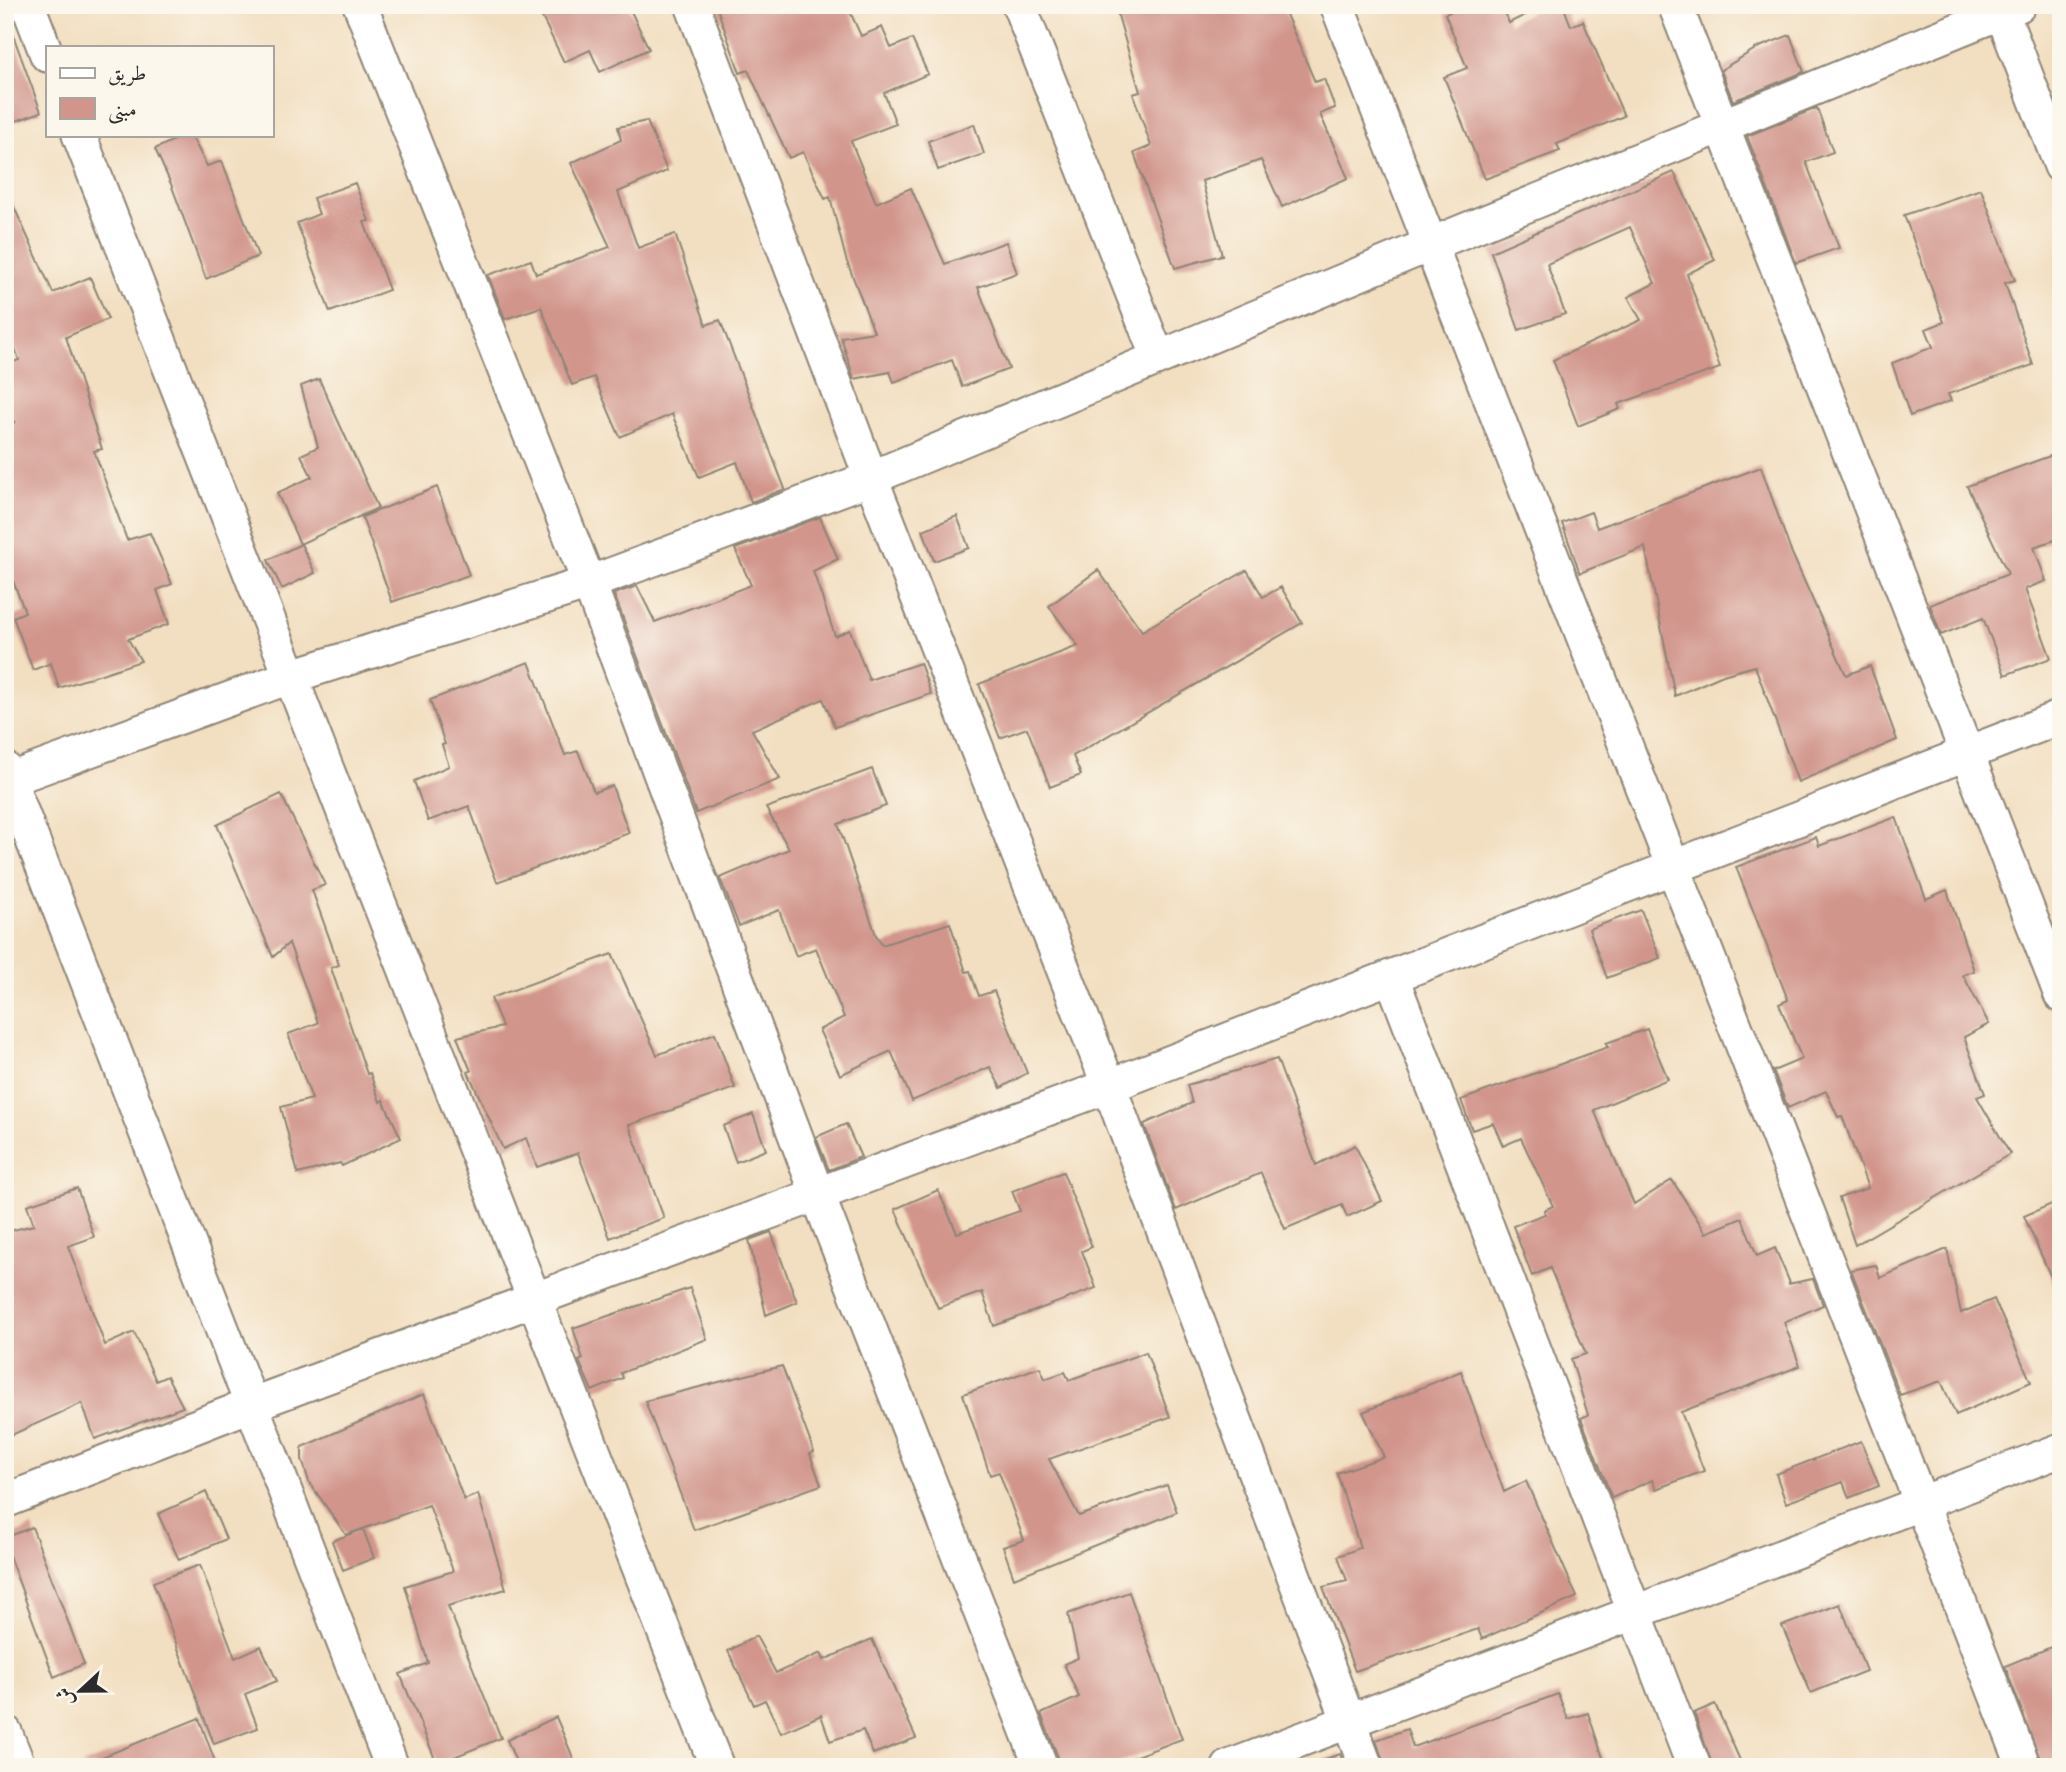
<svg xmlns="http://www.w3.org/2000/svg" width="2066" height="1772" font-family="'IM FELL Great Primer',Amiri,serif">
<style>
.building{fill:#d1958c}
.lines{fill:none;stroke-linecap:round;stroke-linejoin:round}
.street-casing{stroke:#8e8476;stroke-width:37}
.street{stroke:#fff;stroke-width:33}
</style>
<rect width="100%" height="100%" fill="#fbf7ec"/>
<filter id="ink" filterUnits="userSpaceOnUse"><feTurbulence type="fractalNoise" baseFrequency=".0143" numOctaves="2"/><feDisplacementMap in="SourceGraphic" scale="14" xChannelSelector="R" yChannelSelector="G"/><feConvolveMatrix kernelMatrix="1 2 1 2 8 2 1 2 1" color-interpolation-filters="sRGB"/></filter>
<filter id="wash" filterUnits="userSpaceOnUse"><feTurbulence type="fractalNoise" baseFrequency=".00686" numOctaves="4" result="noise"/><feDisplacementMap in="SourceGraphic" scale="28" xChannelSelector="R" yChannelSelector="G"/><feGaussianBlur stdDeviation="1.57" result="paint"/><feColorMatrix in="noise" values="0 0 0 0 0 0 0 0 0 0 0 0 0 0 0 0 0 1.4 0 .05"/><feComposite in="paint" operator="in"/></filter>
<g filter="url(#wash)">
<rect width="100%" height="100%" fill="#f2dec0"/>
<g id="blocks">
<!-- building -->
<path class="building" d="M 536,5 L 628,5 L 649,49 L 600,72 L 590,50 L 564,62 Z
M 716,5 L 847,5 L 861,36 L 882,27 L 891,48 L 912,39 L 928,74 L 884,93 L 896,124 L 851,141 L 876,203 L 911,188 L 945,264 L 1006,242 L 1017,273 L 978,287 L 1009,369 L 962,387 L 952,360 L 894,382 L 890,372 L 854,379 L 841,337 L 874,332 L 846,259 L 830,197 L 825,199 L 803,152 L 789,158 L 748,70 L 740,73 Z
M 1115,5 L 1282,5 L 1315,82 L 1324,79 L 1335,108 L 1320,114 L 1348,178 L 1282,207 L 1261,160 L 1202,181 L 1222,255 L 1175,268 L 1134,153 L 1151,146 L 1133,94 L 1140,92 Z
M 1467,5 L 1502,5 L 1509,23 L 1545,5 L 1563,5 L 1571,26 L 1583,21 L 1624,116 L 1557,144 L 1560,151 L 1485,179 L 1444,77 L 1467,68 L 1445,14 Z
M 9,24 L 41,112 L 5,125 L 5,25 Z
M 1790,35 L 1804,72 L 1733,101 L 1721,70 L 1757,48 Z
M 1817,108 L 1833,152 L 1806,162 L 1839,248 L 1796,263 L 1747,136 Z
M 647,121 L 667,171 L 618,192 L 638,248 L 675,234 L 706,325 L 720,320 L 785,489 L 751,502 L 737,462 L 699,477 L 672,414 L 620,437 L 594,377 L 572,385 L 541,307 L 505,319 L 488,275 L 531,260 L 536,274 L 610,247 L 571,163 L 621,140 L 618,127 Z
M 974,124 L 984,154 L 938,170 L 928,141 Z
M 184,135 L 191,135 L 207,166 L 222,161 L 258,256 L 206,279 L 171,184 L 155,149 Z
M 1674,172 L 1715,260 L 1687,274 L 1720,368 L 1618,404 L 1620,409 L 1578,426 L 1553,360 L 1641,320 L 1628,297 L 1655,283 L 1630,227 L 1547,264 L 1565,314 L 1519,330 L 1491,252 Z
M 355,183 L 369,221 L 364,222 L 389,290 L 330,312 L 297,223 L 319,214 L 313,198 Z
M 5,187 L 53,293 L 90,277 L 108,319 L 66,337 L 102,449 L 94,451 L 127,540 L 150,533 L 172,584 L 157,590 L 169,624 L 128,639 L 141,661 L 59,688 L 51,663 L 33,670 L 13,617 L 25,612 L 5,560 L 5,426 L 15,422 L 5,395 L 5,365 L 19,360 L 5,320 Z
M 1981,189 L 2015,280 L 2005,283 L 2033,365 L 1948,394 L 1951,401 L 1910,416 L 1892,363 L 1933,347 L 1926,329 L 1944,322 L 1904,215 Z
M 319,379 L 378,508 L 300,544 L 277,493 L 312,477 L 301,455 L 318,447 L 301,386 Z
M 2061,452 L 2061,538 L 2034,547 L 2046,581 L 2025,589 L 2051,658 L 2005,675 L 1983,618 L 1941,635 L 1930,605 L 2008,574 L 1967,486 Z
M 1761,467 L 1790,549 L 1846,675 L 1870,666 L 1897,740 L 1798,782 L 1755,666 L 1723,675 L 1675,696 L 1645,547 L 1580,573 L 1562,523 L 1591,512 L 1597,528 Z
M 437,487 L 469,575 L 392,602 L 362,517 Z
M 957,516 L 969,548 L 934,561 L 923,530 Z
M 820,517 L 838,559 L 813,571 L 835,636 L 850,630 L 869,680 L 920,663 L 931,694 L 835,727 L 823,699 L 752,730 L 780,779 L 696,813 L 614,594 L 637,586 L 655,622 L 751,585 L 735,549 Z
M 301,544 L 315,573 L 282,589 L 268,560 Z
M 1098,570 L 1142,631 L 1247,570 L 1263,597 L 1281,587 L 1302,623 L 1073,756 L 1081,775 L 1050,787 L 1027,728 L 1000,738 L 979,684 L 1078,646 L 1049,606 Z
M 529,662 L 565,755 L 578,751 L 594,792 L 612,786 L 629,833 L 497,882 L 469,806 L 428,821 L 414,781 L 449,766 L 442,745 L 445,744 L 430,700 Z
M 872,769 L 886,806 L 838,824 L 876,935 L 882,945 L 950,923 L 966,972 L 970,971 L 979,996 L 994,991 L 1027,1073 L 1001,1088 L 990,1067 L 912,1101 L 891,1051 L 840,1075 L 819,1030 L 844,1017 L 816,948 L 796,956 L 779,910 L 739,926 L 720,878 L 789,849 L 766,808 Z
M 281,794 L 325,885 L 312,890 L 339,965 L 331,968 L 367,1074 L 370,1073 L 380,1102 L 383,1100 L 401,1138 L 342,1166 L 340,1163 L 298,1174 L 281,1107 L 312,1099 L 288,1034 L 318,1023 L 289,943 L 273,957 L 217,825 Z
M 1896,817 L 1926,899 L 1947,890 L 1974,971 L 1963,975 L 1989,1024 L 1964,1037 L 1985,1094 L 1977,1097 L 2010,1154 L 1855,1245 L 1839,1198 L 1868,1188 L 1842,1116 L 1838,1117 L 1826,1091 L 1788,1108 L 1773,1071 L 1802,1059 L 1779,1004 L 1788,1000 L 1736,867 L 1816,837 L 1819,846 Z
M 1641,910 L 1660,958 L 1607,978 L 1589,929 Z
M 612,954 L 657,1055 L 715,1033 L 735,1088 L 629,1125 L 664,1218 L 610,1238 L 578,1153 L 537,1167 L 526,1138 L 503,1149 L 468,1072 L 471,1071 L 457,1037 L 502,1027 L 491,998 Z
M 1647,1029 L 1668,1079 L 1594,1110 L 1634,1204 L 1672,1180 L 1706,1233 L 1742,1218 L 1757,1256 L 1775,1248 L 1790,1283 L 1788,1284 L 1813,1279 L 1823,1305 L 1784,1322 L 1800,1366 L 1681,1412 L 1704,1471 L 1656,1489 L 1652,1480 L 1612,1498 L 1581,1418 L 1588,1415 L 1571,1359 L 1586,1354 L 1550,1268 L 1532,1276 L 1513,1226 L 1545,1214 L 1544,1210 L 1553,1206 L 1521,1138 L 1503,1146 L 1493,1123 L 1472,1130 L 1461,1100 L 1608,1047 L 1606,1043 Z
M 1277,1059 L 1316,1165 L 1355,1145 L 1382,1201 L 1347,1217 L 1342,1205 L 1285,1229 L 1261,1173 L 1176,1210 L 1144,1124 L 1192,1103 L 1187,1085 Z
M 753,1114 L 766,1150 L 736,1162 L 723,1126 Z
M 846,1124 L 861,1157 L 829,1170 L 816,1137 Z
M 1063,1172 L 1092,1247 L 1082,1251 L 1096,1288 L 994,1326 L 982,1292 L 938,1308 L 895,1209 L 938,1190 L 957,1233 L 1020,1211 L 1012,1191 Z
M 77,1188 L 94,1237 L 68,1246 L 105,1345 L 134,1332 L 156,1381 L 167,1376 L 183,1407 L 95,1439 L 82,1403 L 5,1438 L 5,1232 L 34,1225 L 27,1205 Z
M 2061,1200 L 2061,1300 L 2024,1216 Z
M 771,1232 L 797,1302 L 766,1315 L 749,1240 Z
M 1947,1249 L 1961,1313 L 1994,1299 L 2031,1382 L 1956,1415 L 1941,1381 L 1900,1395 L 1851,1270 L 1876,1265 L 1880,1278 Z
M 690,1288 L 707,1339 L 621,1373 L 623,1378 L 592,1391 L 579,1361 L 583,1359 L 573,1328 Z
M 1146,1352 L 1170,1417 L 1049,1459 L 1079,1516 L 1167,1485 L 1177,1512 L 1014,1578 L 1003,1547 L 1024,1540 L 999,1472 L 990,1475 L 963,1394 L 1040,1367 L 1045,1379 L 1065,1372 L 1069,1380 Z
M 782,1366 L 814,1452 L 810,1454 L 821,1485 L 694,1530 L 645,1401 Z
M 1461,1371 L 1504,1492 L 1526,1481 L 1577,1597 L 1482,1639 L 1478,1629 L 1355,1671 L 1323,1587 L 1347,1581 L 1338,1556 L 1360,1548 L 1337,1473 L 1384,1457 L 1363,1412 Z
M 424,1394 L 464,1500 L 478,1494 L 506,1589 L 448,1606 L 501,1738 L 437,1764 L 400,1674 L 428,1663 L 405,1586 L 453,1571 L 429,1505 L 346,1535 L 309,1482 L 302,1459 L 302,1447 Z
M 1861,1441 L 1879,1486 L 1849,1498 L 1843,1482 L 1786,1503 L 1776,1474 Z
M 206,1492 L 226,1539 L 179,1560 L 158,1514 Z
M 32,1527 L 84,1664 L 54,1677 L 5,1545 L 5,1538 Z
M 363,1529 L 374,1558 L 343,1570 L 332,1541 Z
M 200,1565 L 235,1658 L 261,1646 L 277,1681 L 245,1694 L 258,1728 L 214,1744 L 153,1582 Z
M 1129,1592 L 1182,1739 L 1107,1767 L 1062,1767 L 1041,1714 L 1079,1697 L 1064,1664 L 1078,1658 L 1068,1614 Z
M 1840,1604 L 1866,1671 L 1811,1693 L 1782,1626 Z
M 756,1636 L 776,1673 L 821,1653 L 824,1660 L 872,1639 L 916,1738 L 873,1754 L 863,1730 L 830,1741 L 821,1715 L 781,1733 L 765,1700 L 754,1705 L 728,1651 Z
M 2061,1643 L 2061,1767 L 2043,1767 L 2005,1666 Z
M 1558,1694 L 1568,1719 L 1588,1713 L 1606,1767 L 1385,1767 L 1376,1740 L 1407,1729 L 1413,1747 Z
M 1715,1704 L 1743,1767 L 1713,1767 L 1694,1713 Z
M 556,1717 L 577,1767 L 518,1767 L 507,1740 Z
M 199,1718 L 217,1767 L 83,1767 L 82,1765 Z
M 1340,1754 L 1345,1767 L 1315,1767 L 1314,1763 Z"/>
</g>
</g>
<g filter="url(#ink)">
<use href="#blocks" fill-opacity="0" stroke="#8e8476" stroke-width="2"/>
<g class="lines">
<!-- street casing -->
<g class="street-casing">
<path id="street" d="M 28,5 L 47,55
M 360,5 L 589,583 L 818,1196 L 1041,1767
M 692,5 L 871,478 L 1109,1086 L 1366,1767
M 1019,5 L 1158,358
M 1337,5 L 2024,1767
M 1675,5 L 2061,995
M 1999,5 L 2061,166
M 79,135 L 717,1767
M 5,769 L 392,1767
M 5,781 L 292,676 L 589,583 L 871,478 L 1429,245 L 2019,5
M 1392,978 L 1694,1767
M 5,1501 L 253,1404 L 1109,1086 L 2061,717
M 5,1732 L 19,1767
M 1229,1767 L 2061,1450"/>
</g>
<!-- street -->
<use href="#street" class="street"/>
</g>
</g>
<!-- margin -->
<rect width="2066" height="1772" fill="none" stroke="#fbf7ec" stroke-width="28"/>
<!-- legend -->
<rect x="46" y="46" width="228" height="91" fill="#fbf7ec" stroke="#a8a59f" stroke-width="2"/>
<rect x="60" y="68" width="35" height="10" fill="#ffffff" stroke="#a8a59f" stroke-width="2"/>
<text x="108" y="80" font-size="21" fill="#2b2b2b">طريق</text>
<rect x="60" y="98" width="35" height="21" fill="#d1958c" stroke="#a8a59f" stroke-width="2"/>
<text x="108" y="116" font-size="21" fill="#2b2b2b">مبنى</text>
<!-- north arrow -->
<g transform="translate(80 1691) rotate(248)" stroke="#fbf7ec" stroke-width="5" paint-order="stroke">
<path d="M0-5L12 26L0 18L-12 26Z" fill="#2b2b2b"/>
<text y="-10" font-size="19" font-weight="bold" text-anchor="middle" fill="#2b2b2b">ش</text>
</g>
</svg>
